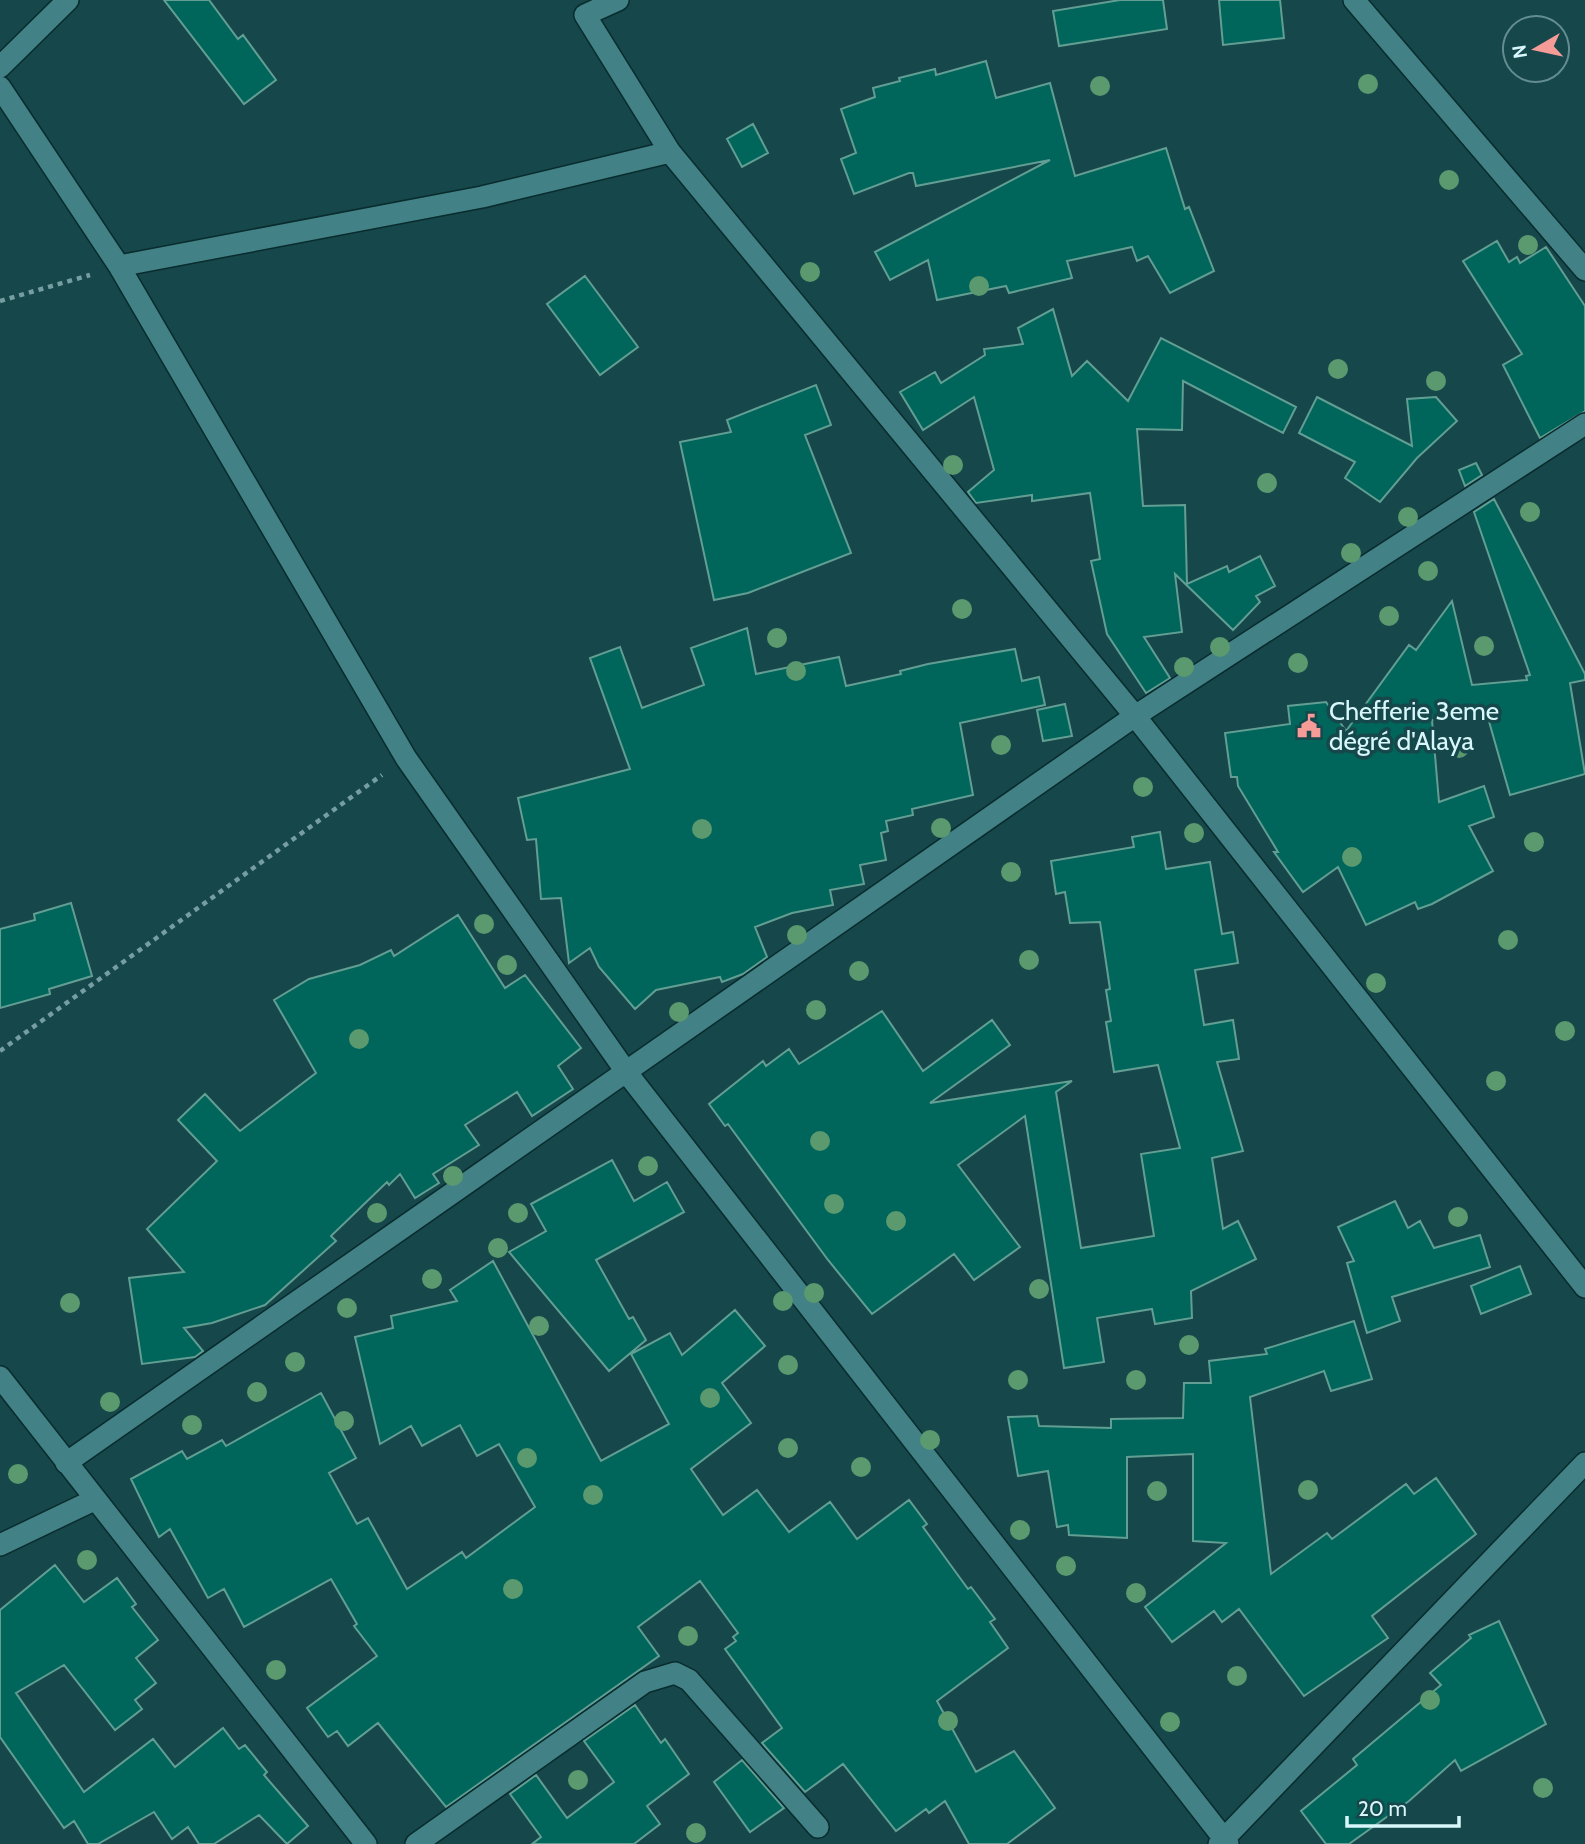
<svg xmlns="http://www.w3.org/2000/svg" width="1585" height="1844" font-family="Cabin,sans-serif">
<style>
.building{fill:#00655a;stroke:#629e93;stroke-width:2}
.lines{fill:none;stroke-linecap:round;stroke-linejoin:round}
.minor-casing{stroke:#092c2e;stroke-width:24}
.path{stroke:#769ea2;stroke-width:4.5;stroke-dasharray:5 5;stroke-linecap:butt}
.minor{stroke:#428185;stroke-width:21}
.tree{fill:#5b996f}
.labels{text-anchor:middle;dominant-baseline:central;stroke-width:7;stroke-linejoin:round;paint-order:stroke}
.poi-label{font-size:26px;fill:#d8f7fa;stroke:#16474b;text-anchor:start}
</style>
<rect width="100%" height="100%" fill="#16474b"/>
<!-- building -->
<path class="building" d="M 164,0 L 209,0 L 238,39 L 243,35 L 276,80 L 244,104 Z
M 1120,0 L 1163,0 L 1167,29 L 1059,46 L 1053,11 Z
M 1219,0 L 1280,0 L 1284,38 L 1223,45 Z
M 986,61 L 996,98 L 1050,83 L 1075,176 L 1166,148 L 1185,209 L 1189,207 L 1214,271 L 1170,293 L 1148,256 L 1137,261 L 1132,247 L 1067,261 L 1072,278 L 1009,293 L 1006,286 L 937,300 L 928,260 L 890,280 L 875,252 L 1050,160 L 916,186 L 913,173 L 909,173 L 854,194 L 841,159 L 856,153 L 841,109 L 875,97 L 873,88 L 900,81 L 899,78 L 935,69 L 936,75 Z
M 753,124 L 768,153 L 742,167 L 727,139 Z
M 1497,241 L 1509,262 L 1517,257 L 1520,263 L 1546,247 L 1585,306 L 1585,411 L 1540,438 L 1503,365 L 1522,354 L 1463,261 Z
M 585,276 L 638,347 L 600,375 L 547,304 Z
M 1053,309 L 1072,376 L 1087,361 L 1128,401 L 1161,338 L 1296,407 L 1283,433 L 1183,381 L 1182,430 L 1137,429 L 1143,506 L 1185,505 L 1187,584 L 1227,566 L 1229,572 L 1260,556 L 1275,586 L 1256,596 L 1260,602 L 1233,630 L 1175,574 L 1182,632 L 1144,637 L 1170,678 L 1146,693 L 1107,634 L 1091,561 L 1100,559 L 1090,493 L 1032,501 L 1032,495 L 976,503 L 968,492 L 994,470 L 974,397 L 923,430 L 900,392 L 935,372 L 941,383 L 985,355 L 984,349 L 1023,344 L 1018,328 Z
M 816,385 L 831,425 L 805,435 L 851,553 L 748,593 L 714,600 L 680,442 L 731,432 L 727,420 Z
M 1317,397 L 1412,446 L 1407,399 L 1436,397 L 1457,421 L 1417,458 L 1380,502 L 1345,478 L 1355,462 L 1299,433 Z
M 1476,463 L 1482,475 L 1465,486 L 1459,470 Z
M 1494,499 L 1585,674 L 1585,680 L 1570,683 L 1585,774 L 1510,795 L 1486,711 L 1432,720 L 1439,802 L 1484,786 L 1494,817 L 1469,826 L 1493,871 L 1432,904 L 1418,909 L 1415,902 L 1366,925 L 1338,867 L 1303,892 L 1274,852 L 1278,852 L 1238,786 L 1237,777 L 1231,777 L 1225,733 L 1290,724 L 1288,706 L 1326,702 L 1346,731 L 1409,645 L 1416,650 L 1452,601 L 1472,685 L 1527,680 L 1526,676 L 1530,675 L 1474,512 Z
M 747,628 L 756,674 L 839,657 L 846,686 L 901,674 L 900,671 L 928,664 L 1015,649 L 1022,681 L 1039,677 L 1045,705 L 960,723 L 973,795 L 912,809 L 913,815 L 886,821 L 888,831 L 881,833 L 886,860 L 860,865 L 864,884 L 830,890 L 833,905 L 792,913 L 755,927 L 767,957 L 743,974 L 722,982 L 720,977 L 656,990 L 635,1009 L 599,967 L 590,948 L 569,963 L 561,898 L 541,899 L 536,839 L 527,840 L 518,798 L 630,769 L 590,658 L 620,647 L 642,708 L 704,685 L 691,648 Z
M 1065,704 L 1072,736 L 1043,741 L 1037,710 Z
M 1160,832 L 1166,869 L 1210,862 L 1222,934 L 1233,932 L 1238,963 L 1195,970 L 1204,1025 L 1233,1020 L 1239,1059 L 1217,1062 L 1243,1151 L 1212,1158 L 1223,1229 L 1238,1221 L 1256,1259 L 1191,1291 L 1192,1318 L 1155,1324 L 1152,1309 L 1097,1318 L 1104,1362 L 1064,1368 L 1025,1116 L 958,1165 L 1020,1247 L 974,1280 L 954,1254 L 872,1314 L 828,1260 L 728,1124 L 725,1126 L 709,1104 L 763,1061 L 766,1066 L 789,1049 L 799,1064 L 882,1011 L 923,1071 L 992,1020 L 1010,1045 L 930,1103 L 1072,1081 L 1056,1092 L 1081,1248 L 1154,1236 L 1141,1154 L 1180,1148 L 1158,1065 L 1114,1072 L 1106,1022 L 1111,1021 L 1106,990 L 1110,989 L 1100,922 L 1070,923 L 1065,892 L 1056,894 L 1051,861 L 1134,847 L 1132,837 Z
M 71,903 L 92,976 L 49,989 L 50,994 L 0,1008 L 0,929 L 35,920 L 34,914 Z
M 458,915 L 505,988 L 525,975 L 581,1048 L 558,1066 L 573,1089 L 532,1116 L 517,1092 L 465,1125 L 479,1145 L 433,1174 L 439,1183 L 415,1198 L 400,1174 L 389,1185 L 387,1182 L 331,1236 L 336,1241 L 265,1305 L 212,1323 L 184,1328 L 203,1351 L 195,1357 L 142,1364 L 129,1278 L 184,1272 L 147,1229 L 217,1161 L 178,1120 L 205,1094 L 240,1131 L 316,1073 L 274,1000 L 309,979 L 360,965 L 391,950 L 394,956 Z
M 612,1160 L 634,1201 L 667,1182 L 684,1212 L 596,1260 L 629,1319 L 633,1317 L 646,1340 L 609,1371 L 509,1252 L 546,1231 L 531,1204 Z
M 1395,1201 L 1408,1228 L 1420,1221 L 1434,1248 L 1480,1235 L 1490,1267 L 1392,1297 L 1400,1321 L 1367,1333 L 1347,1263 L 1354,1261 L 1338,1227 Z
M 493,1261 L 601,1461 L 669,1424 L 631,1354 L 670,1333 L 682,1355 L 735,1310 L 765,1346 L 722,1383 L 751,1423 L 691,1469 L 723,1515 L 757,1490 L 789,1532 L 830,1502 L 857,1539 L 909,1500 L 927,1524 L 923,1527 L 968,1589 L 971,1587 L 995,1619 L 990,1622 L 1008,1648 L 937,1701 L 976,1772 L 1014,1751 L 1055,1808 L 1007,1844 L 969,1844 L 945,1801 L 929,1813 L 926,1809 L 896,1831 L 843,1764 L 805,1792 L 762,1743 L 782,1728 L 725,1649 L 736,1641 L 733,1637 L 738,1633 L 700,1581 L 638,1627 L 659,1656 L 446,1807 L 378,1723 L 348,1746 L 337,1731 L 328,1737 L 307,1708 L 377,1656 L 354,1626 L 357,1624 L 331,1579 L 244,1627 L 224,1589 L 208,1598 L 170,1529 L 159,1537 L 131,1479 L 182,1451 L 187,1459 L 222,1440 L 226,1446 L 321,1393 L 356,1458 L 329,1473 L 357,1524 L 368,1518 L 407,1589 L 462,1552 L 466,1558 L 535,1507 L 499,1444 L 477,1456 L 460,1425 L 422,1446 L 411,1426 L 380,1444 L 355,1337 L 393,1328 L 391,1316 L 457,1301 L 450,1290 Z
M 1520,1266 L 1531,1294 L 1481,1314 L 1471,1286 Z
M 1354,1321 L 1372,1379 L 1331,1391 L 1324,1371 L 1250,1397 L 1271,1574 L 1327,1533 L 1332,1539 L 1406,1484 L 1414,1494 L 1436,1478 L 1476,1534 L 1372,1616 L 1388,1638 L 1304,1696 L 1239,1609 L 1222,1622 L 1214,1611 L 1172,1642 L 1145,1607 L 1226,1543 L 1193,1541 L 1193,1454 L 1127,1457 L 1127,1538 L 1069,1535 L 1068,1525 L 1057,1527 L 1048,1471 L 1018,1476 L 1008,1417 L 1037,1416 L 1039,1426 L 1111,1428 L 1111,1419 L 1183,1418 L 1184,1383 L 1211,1383 L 1209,1361 L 1267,1354 L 1265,1349 Z
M 55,1565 L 84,1602 L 117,1578 L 136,1604 L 132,1607 L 158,1640 L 136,1658 L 156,1683 L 135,1700 L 142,1709 L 115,1730 L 64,1665 L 16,1693 L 84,1792 L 153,1739 L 175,1767 L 223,1728 L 239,1749 L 245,1745 L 267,1772 L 264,1775 L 308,1826 L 287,1844 L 259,1815 L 214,1844 L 199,1844 L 188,1827 L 172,1839 L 154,1812 L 98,1844 L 88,1844 L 74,1821 L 64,1828 L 0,1737 L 0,1610 Z
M 1499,1621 L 1546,1724 L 1461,1771 L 1455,1760 L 1409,1801 L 1349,1844 L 1326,1844 L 1301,1811 L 1357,1765 L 1353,1759 L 1441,1685 L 1430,1673 L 1471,1638 L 1469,1635 Z
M 635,1705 L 661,1743 L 665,1739 L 689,1774 L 647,1806 L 660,1824 L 634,1844 L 532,1844 L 541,1837 L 510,1794 L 536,1775 L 567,1818 L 614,1782 L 584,1741 Z
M 742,1760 L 784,1808 L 750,1832 L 714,1782 Z"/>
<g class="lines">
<!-- minor casing -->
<g class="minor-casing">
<path id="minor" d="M 618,0 L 585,15 L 670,152 L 1135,716 L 1585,1287
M 1354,0 L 1585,270
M 0,67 L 68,0
M 0,87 L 119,266
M 670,152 L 482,197 L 119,266 L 406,758 L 627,1073 L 1228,1844
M 0,1377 L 366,1844
M 66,1463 L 1135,716 L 1585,424
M 0,1545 L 94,1500
M 416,1844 L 645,1682 L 675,1673 L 689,1680 L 818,1827
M 1219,1844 L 1585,1463"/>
</g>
<!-- path -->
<path class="path" d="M 0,301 L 90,275
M 0,1051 L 382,775"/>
<!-- minor -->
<use href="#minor" class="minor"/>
</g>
<!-- trees -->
<g class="tree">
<circle cx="1368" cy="84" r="10"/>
<circle cx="1100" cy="86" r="10"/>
<circle cx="1449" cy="180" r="10"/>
<circle cx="1528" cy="245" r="10"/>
<circle cx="810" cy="272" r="10"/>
<circle cx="979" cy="286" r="10"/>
<circle cx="1338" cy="369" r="10"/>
<circle cx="1436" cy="381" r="10"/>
<circle cx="953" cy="465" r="10"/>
<circle cx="1267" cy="483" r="10"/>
<circle cx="1530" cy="512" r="10"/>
<circle cx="1408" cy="517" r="10"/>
<circle cx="1351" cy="553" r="10"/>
<circle cx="1428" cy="571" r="10"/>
<circle cx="962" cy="609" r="10"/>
<circle cx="1389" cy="616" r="10"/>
<circle cx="777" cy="638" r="10"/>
<circle cx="1484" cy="646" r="10"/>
<circle cx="1220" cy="647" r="10"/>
<circle cx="1298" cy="663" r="10"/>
<circle cx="1184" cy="667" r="10"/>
<circle cx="796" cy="671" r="10"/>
<circle cx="1001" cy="745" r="10"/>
<circle cx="1459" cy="748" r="10"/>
<circle cx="1143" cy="787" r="10"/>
<circle cx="941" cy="828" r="10"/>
<circle cx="702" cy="829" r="10"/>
<circle cx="1194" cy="833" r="10"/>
<circle cx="1534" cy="842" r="10"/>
<circle cx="1352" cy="857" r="10"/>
<circle cx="1011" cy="872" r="10"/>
<circle cx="484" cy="924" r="10"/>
<circle cx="797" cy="935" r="10"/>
<circle cx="1508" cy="940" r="10"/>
<circle cx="1029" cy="960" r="10"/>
<circle cx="507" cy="965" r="10"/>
<circle cx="859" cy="971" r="10"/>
<circle cx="1376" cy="983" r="10"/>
<circle cx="816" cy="1010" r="10"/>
<circle cx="679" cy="1012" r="10"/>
<circle cx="1565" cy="1031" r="10"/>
<circle cx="359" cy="1039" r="10"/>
<circle cx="1496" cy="1081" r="10"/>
<circle cx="820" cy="1141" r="10"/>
<circle cx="648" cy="1166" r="10"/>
<circle cx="453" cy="1176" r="10"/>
<circle cx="834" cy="1204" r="10"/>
<circle cx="377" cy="1213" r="10"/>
<circle cx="518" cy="1213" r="10"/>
<circle cx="1458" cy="1217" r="10"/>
<circle cx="896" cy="1221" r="10"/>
<circle cx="498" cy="1248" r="10"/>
<circle cx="432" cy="1279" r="10"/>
<circle cx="1039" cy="1289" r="10"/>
<circle cx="814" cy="1293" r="10"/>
<circle cx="783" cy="1301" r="10"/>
<circle cx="70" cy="1303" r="10"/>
<circle cx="347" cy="1308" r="10"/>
<circle cx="539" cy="1326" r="10"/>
<circle cx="1189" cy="1345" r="10"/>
<circle cx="295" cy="1362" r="10"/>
<circle cx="788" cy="1365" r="10"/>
<circle cx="1018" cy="1380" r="10"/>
<circle cx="1136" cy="1380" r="10"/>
<circle cx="257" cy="1392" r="10"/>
<circle cx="710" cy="1398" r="10"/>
<circle cx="110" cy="1402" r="10"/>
<circle cx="344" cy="1421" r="10"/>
<circle cx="192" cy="1425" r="10"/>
<circle cx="930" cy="1440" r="10"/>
<circle cx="788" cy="1448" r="10"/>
<circle cx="527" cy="1458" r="10"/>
<circle cx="861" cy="1467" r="10"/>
<circle cx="18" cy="1474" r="10"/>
<circle cx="1308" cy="1490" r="10"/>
<circle cx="1157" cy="1491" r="10"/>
<circle cx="593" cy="1495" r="10"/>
<circle cx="1020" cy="1530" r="10"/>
<circle cx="87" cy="1560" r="10"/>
<circle cx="1066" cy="1566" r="10"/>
<circle cx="513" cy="1589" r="10"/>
<circle cx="1136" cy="1593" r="10"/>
<circle cx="688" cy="1636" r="10"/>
<circle cx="276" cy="1670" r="10"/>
<circle cx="1237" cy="1676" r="10"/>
<circle cx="1430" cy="1700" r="10"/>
<circle cx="948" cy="1721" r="10"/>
<circle cx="1170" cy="1722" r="10"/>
<circle cx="578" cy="1780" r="10"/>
<circle cx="1543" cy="1788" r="10"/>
<circle cx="696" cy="1833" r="10"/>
</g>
<!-- icons -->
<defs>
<g id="civic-bare" transform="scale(1.89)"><path d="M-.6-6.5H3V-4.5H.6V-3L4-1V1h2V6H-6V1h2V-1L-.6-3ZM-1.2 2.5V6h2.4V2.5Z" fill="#f59b98" stroke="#16474b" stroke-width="2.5" paint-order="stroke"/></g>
</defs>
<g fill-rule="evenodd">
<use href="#civic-bare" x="1309" y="726"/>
</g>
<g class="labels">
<!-- poi labels -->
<g class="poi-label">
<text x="1329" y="711">Chefferie 3eme<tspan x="1329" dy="30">dégré d'Alaya</tspan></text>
</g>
</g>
<!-- north arrow -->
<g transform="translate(1536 49) rotate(261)"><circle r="33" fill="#16474b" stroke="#648d91" stroke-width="2"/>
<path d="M0-5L12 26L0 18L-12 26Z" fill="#f59b98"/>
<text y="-10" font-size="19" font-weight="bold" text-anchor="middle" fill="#d8f7fa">N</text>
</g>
<!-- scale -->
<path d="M1347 1816v10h112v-10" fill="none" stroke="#d8f7fa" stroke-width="3.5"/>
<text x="1358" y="1816" font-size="21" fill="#d8f7fa" stroke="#16474b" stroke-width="5" paint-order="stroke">20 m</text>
</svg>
